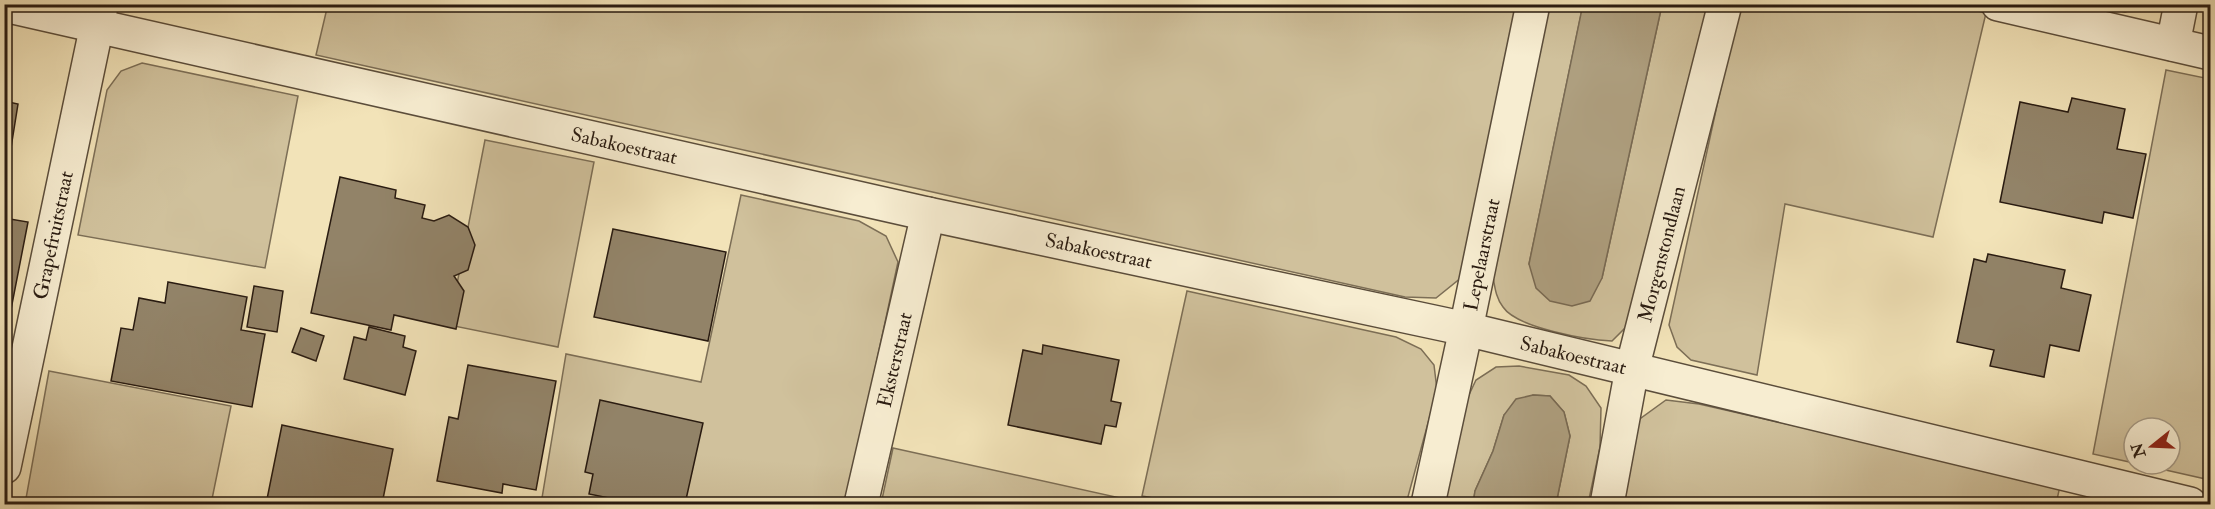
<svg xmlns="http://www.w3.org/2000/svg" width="2215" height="509" font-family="'IM FELL Double Pica',serif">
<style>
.green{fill:#d0c19c;stroke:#7c6e56;stroke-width:1.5}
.water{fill:#ae9f7f;stroke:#796a53;stroke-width:1.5}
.building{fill:#928368;stroke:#291b11;stroke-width:1.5}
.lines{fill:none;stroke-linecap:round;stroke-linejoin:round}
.street-casing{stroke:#5b4d3b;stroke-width:36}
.street{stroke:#f7edd1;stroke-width:33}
.labels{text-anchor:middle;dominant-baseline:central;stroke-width:6;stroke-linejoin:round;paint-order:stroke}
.street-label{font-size:20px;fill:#291b11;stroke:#f7edd1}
</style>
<rect width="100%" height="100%" fill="#f2e3b8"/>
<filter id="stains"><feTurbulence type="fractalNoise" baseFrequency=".00333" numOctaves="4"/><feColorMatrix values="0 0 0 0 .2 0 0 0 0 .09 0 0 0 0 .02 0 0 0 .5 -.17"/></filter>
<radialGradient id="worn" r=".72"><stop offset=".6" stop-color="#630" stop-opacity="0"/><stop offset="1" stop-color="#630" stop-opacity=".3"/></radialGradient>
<!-- green -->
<path class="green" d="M 328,4 L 1518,5 L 1462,277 L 1436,298 L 1405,297 L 316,55 Z
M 1951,4 L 1986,13 L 1933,237 L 1785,204 L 1757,375 L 1691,360 L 1677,347 L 1669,325 L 1739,5 Z
M 1546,5 L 1583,5 L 1529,264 L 1602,278 L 1662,5 L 1710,5 L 1626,327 L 1612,341 C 1587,340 1517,328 1503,307 C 1496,298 1495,288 1493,277 Z
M 2092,5 L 2149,5 L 2125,12 Z
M 142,63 L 298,96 L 265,268 L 78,235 L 107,90 L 121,71 Z
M 2166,70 L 2210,79 L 2210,480 L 2139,464 L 2170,464 L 2170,428 L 2134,428 L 2134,463 L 2093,454 Z
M 485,140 L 594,162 L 558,347 L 449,325 Z
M 741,195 L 859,221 L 886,236 L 898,262 L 846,504 L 541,504 L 566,354 L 701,382 Z
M 1187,291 L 1396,337 L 1421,349 L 1434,365 L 1437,390 L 1406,504 L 1186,504 L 1142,496 Z
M 1519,366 L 1569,375 L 1586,386 L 1601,408 L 1600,447 L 1588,504 L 1556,504 L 1570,436 L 1564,412 L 1550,396 L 1533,395 L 1504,415 L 1493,451 L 1475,491 L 1473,504 L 1436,504 L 1450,435 L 1476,380 L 1496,367 Z
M 49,371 L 231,406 L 211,504 L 25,504 Z
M 1666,400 L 1699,404 L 2060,486 L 2056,504 L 1613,504 L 1637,421 Z
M 893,448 L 1134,501 L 1134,504 L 881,504 Z"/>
<!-- water -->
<path class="water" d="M 1583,4 L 1662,5 L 1602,278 L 1590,301 L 1572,306 L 1550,301 L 1536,288 L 1529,264 Z
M 1533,395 L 1550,396 L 1564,412 L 1570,436 L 1556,504 L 1473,504 L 1475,491 L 1493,451 L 1504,415 L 1516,399 Z"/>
<!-- building -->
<path class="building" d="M 2072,98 L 2125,109 L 2117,149 L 2146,154 L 2133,218 L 2104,212 L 2102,223 L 2000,202 L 2020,102 L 2068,112 Z
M 4,101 L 18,104 L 10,154 L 4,153 Z
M 340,177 L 396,190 L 395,198 L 425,205 L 422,218 L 434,221 L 449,215 L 468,227 L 475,245 L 468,270 L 454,276 L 464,291 L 456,329 L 394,315 L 391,330 L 311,313 Z
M 4,218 L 28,222 L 7,330 L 4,330 Z
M 613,229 L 726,252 L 708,341 L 594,317 Z
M 1988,254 L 2065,270 L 2061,288 L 2091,295 L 2079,351 L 2050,345 L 2044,377 L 1990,366 L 1994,350 L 1957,342 L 1974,259 L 1986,262 Z
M 168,282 L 247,297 L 241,330 L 265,334 L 252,407 L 111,381 L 121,328 L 133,330 L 139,298 L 165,303 Z
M 254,286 L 283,291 L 277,332 L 247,327 Z
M 369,327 L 405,336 L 403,347 L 416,351 L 405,395 L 344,379 L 354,337 L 366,340 Z
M 301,328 L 324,336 L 316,361 L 292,352 Z
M 4,345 L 9,346 L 4,370 Z
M 1043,345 L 1119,360 L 1111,401 L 1121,403 L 1116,427 L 1105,425 L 1101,444 L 1008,425 L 1023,350 L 1042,354 Z
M 468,365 L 556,381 L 536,490 L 503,484 L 502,493 L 437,481 L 449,417 L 458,419 Z
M 600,400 L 703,423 L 685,504 L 628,504 L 629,502 L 589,494 L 593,474 L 585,472 Z
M 282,425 L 393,449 L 382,504 L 266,504 Z"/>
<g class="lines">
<!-- street casing -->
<g class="street-casing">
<g id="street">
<path d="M 1998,4 L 2210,53"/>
<path id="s1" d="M 4,5 L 928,214 L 1466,329 L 2190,504"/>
<path d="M 2173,44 L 2181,4"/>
<path id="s2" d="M 4,467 L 101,6"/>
<path id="s3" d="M 861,504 L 928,214"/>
<path id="s4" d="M 1428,504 L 1466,329 L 1533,4"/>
<path id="s5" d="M 1607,504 L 1632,369 L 1725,4"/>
</g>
</g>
<!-- street -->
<use href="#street" class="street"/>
</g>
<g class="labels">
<!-- street labels -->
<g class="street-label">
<text stroke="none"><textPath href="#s1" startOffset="636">Sabakoestraat</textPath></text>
<text stroke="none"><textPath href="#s2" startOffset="237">Grapefruitstraat</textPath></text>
<text stroke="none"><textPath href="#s1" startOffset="1122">Sabakoestraat</textPath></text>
<text stroke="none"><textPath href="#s5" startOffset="256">Morgenstondlaan</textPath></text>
<text stroke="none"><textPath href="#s4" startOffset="255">Lepelaarstraat</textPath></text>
<text stroke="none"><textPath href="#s1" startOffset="1608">Sabakoestraat</textPath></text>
<text stroke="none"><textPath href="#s3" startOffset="148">Eksterstraat</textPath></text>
</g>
</g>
<!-- margin -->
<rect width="2215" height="509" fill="none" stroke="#f2e3b8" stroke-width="24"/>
<rect x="6" y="6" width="2203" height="497" fill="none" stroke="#291b11" stroke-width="3"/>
<rect x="12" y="12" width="2191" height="485" fill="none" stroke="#291b11" stroke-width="1.5"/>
<!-- north arrow -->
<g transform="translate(2152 446) rotate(252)"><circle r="28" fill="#f7edd1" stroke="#a59984" stroke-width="1.5"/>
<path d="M0-4.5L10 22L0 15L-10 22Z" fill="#8f2418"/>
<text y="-9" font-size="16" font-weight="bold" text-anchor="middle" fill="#291b11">N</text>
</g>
<rect width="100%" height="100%" filter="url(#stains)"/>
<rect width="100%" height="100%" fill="url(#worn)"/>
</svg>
